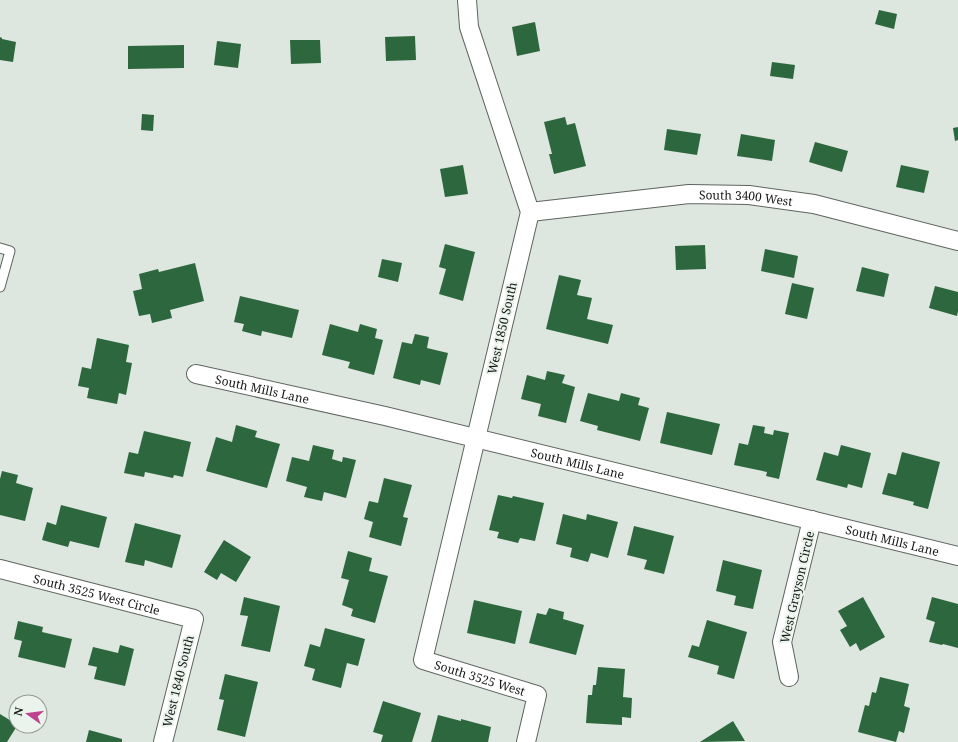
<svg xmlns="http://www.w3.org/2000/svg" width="958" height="742" font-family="'Noto Serif',serif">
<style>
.building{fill:#2d673e}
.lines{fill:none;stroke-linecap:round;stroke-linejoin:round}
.lane-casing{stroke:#5e655f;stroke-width:11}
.street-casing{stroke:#5e655f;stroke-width:20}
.lane{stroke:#fff;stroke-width:9}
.street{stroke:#fff;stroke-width:18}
.labels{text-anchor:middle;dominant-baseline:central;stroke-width:4;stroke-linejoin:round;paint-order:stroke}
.street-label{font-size:12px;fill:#151815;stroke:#eaf3ec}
</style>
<rect width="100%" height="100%" fill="#dde6df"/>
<!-- building -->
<path class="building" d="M 879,10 L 897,14 L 894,29 L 875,24 Z
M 535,22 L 540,51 L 517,56 L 512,27 Z
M 415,36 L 416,60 L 386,61 L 385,37 Z
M 0,37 L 2,38 L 2,39 L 16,42 L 13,62 L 0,60 Z
M 290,40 L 320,40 L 321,63 L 291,64 Z
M 217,41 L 241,44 L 238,68 L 214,65 Z
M 184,45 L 184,68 L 128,69 L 128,46 Z
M 772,62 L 795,65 L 793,79 L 770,76 Z
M 142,114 L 154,115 L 153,131 L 141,130 Z
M 565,117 L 567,125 L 575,123 L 586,166 L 554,174 L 549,154 L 552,154 L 544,122 Z
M 958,127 L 958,140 L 955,141 L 953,128 Z
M 667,129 L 701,134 L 697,155 L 664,150 Z
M 741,134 L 775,140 L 772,161 L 737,156 Z
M 815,142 L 848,151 L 842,172 L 809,162 Z
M 463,165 L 468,194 L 445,197 L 440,169 Z
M 901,165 L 929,171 L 924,193 L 896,187 Z
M 445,244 L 475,252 L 463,301 L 439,294 L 446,269 L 439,267 Z
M 705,245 L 706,269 L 676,270 L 675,246 Z
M 765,249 L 798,256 L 794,278 L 761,271 Z
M 382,259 L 402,263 L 398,282 L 378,277 Z
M 195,263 L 204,301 L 170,310 L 172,318 L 152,323 L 150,314 L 139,316 L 133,291 L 142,289 L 139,274 L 158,269 L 159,272 Z
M 862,267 L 889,274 L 884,297 L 856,291 Z
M 559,275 L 581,280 L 577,295 L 592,298 L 587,319 L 613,325 L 608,344 L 546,329 Z
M 792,283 L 814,288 L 807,319 L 785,314 Z
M 935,286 L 958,292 L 958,311 L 957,316 L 929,308 Z
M 240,296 L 299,310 L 292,338 L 262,331 L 261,336 L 242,331 L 244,324 L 234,322 Z
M 330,324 L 358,332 L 360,324 L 377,329 L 375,338 L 383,340 L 374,375 L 348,368 L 350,362 L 322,355 Z
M 415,334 L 429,337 L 427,348 L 448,353 L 440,385 L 421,380 L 420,385 L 393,378 L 402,342 L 412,344 Z
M 97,338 L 129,345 L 126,362 L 132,363 L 126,395 L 119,393 L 117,404 L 87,398 L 89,388 L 78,386 L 82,367 L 91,369 Z
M 547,371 L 565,375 L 562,383 L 575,387 L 566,423 L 538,416 L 541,404 L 521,399 L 527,375 L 545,380 Z
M 588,393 L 619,401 L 621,393 L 640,398 L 638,405 L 649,408 L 640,441 L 597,430 L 598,426 L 580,421 Z
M 667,412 L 720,424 L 712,455 L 660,443 Z
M 236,425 L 257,431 L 255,437 L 280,444 L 267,488 L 206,471 L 216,437 L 232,442 Z
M 753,425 L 765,427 L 764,433 L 773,435 L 774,430 L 789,433 L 779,479 L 766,476 L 767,472 L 734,465 L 739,443 L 748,445 Z
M 144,431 L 191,442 L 183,477 L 174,475 L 173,478 L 145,472 L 144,477 L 124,473 L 129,452 L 138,454 Z
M 313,445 L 334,450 L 332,459 L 342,462 L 343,457 L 356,460 L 346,498 L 324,492 L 322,501 L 304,497 L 307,487 L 286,481 L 292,457 L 309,461 Z
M 841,445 L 871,453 L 862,488 L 848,484 L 847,488 L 816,480 L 824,452 L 838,456 Z
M 902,452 L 940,462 L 928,509 L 913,505 L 914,502 L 882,494 L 888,473 L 896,475 Z
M 2,471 L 18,475 L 16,483 L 33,488 L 25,521 L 0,515 L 0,479 Z
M 384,478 L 412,485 L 403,517 L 408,518 L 401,546 L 369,537 L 373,522 L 364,519 L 369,501 L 378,503 Z
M 498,495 L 512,498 L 513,496 L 544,503 L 535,541 L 520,538 L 518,543 L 497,538 L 499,532 L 489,530 Z
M 61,505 L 107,517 L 99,548 L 70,541 L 68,547 L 42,540 L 47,522 L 56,525 Z
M 563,514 L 586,520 L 587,514 L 618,522 L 608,558 L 591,553 L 588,562 L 570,557 L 572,548 L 556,544 Z
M 135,523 L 181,535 L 172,568 L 145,560 L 144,566 L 125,562 Z
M 634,526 L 674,536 L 664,574 L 644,569 L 647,560 L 627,555 Z
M 224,540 L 251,557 L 236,582 L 221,573 L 217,580 L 204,572 Z
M 348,551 L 372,558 L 369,571 L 388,576 L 375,623 L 351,616 L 353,609 L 342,605 L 349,580 L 341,578 Z
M 723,560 L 762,570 L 753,609 L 734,605 L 736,596 L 716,591 Z
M 244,597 L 280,606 L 270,652 L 241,646 L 248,616 L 240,615 Z
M 863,597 L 885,637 L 860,651 L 856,643 L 850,647 L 840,630 L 847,626 L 838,611 Z
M 932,597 L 958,604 L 958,648 L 943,644 L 942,645 L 929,642 L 935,622 L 926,619 Z
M 474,600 L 522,611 L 515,644 L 467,633 Z
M 549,608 L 564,612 L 563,619 L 584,625 L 576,655 L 529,643 L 537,613 L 546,615 Z
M 707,620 L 747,632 L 734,679 L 717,674 L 719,666 L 688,657 L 692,645 L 699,647 Z
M 18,621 L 43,627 L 42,632 L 72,639 L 65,668 L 18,657 L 22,641 L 14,639 Z
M 325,628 L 365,639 L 358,666 L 347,663 L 341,688 L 312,680 L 315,669 L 304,666 L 310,644 L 320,647 Z
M 120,645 L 134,649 L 125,686 L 94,679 L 97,667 L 88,665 L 93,647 L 118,653 Z
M 598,667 L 625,669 L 623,697 L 632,698 L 631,718 L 622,717 L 622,725 L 586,723 L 588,695 L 592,695 L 593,685 L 596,685 Z
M 225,674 L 258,682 L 245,737 L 217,730 L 224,700 L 219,699 Z
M 880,677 L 909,684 L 904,706 L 910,708 L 904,733 L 899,731 L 896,742 L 858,732 L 865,705 L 869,706 L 872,692 L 876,693 Z
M 383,701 L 421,713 L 412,742 L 381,742 L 383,735 L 373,732 Z
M 0,714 L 16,724 L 17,726 L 7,742 L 0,742 Z
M 438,715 L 461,721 L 461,719 L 491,727 L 488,742 L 431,742 Z
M 733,721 L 745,741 L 700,742 Z
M 89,730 L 122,739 L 122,742 L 86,742 Z"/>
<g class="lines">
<!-- lane casing -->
<g class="lane-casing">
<path id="lane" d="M 0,248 L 10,251 L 0,287"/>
</g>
<!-- street casing -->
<g class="street-casing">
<g id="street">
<path id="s1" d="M 467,0 L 469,27 L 530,212 L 423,660 L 537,695 L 526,742"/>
<path id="s2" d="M 530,212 L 689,194 L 749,195 L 814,204 L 958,241"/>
<path id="s3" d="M 196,374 L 385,416 L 958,556"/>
<path id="s4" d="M 0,569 L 194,619 L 163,742"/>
<path d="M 789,677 L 782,642 L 812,520"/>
</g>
</g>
<!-- lane -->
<use href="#lane" class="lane"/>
<!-- street -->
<use href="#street" class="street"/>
</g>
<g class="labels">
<!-- street labels -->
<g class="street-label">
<text stroke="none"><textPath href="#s2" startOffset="217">South 3400 West</textPath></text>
<text transform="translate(502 328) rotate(-77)">West 1850 South</text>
<text stroke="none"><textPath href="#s3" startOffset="68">South Mills Lane</textPath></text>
<text stroke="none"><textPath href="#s3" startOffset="392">South Mills Lane</textPath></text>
<text stroke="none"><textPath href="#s3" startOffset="716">South Mills Lane</textPath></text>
<text transform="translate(797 587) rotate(-77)">West Grayson Circle</text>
<text stroke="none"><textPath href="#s4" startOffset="100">South 3525 West Circle</textPath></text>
<text stroke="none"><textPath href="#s1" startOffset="742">South 3525 West</textPath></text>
<text transform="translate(178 681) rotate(-76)">West 1840 South</text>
</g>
</g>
<!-- north arrow -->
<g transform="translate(28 714) rotate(284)"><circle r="19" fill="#eaf3ec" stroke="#959b96"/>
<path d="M0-3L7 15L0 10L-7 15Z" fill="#bf418f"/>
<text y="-6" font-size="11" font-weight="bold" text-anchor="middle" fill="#151815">N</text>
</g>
</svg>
